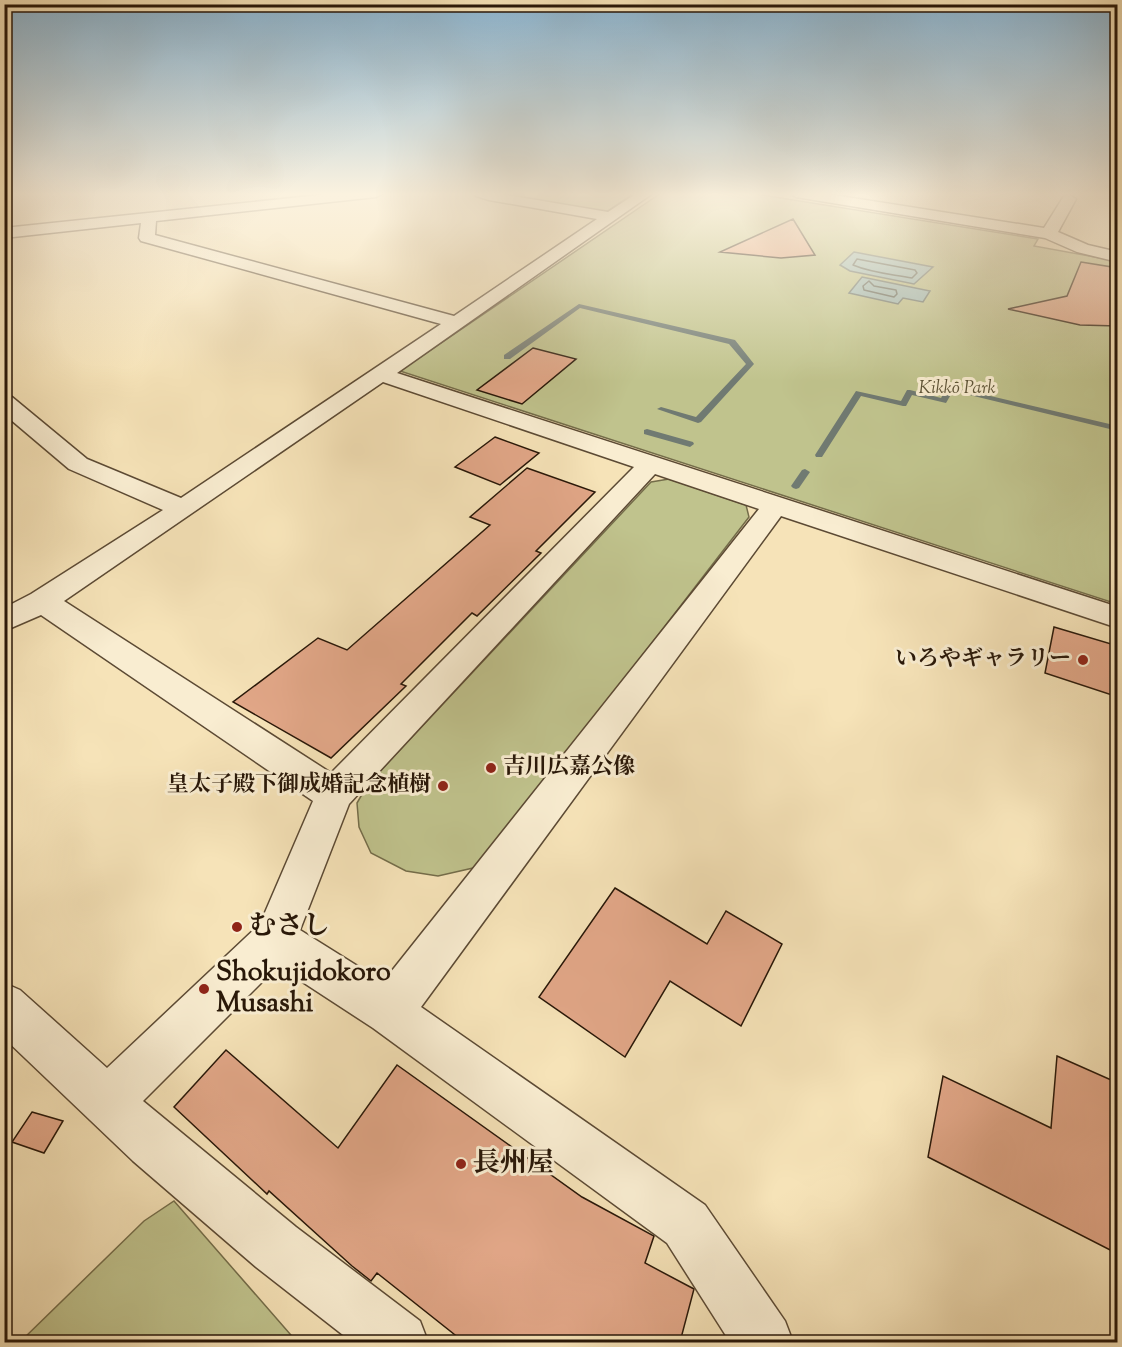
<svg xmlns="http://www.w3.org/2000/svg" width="1122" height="1347" font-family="'Sorts Mill Goudy','Noto Serif JP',serif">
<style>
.green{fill:#c0c38d;stroke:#746d4a;stroke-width:1.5}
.water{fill:#a0bcb9;stroke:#707a72;stroke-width:1.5}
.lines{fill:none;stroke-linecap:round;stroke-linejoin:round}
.shore{stroke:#646a60;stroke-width:1.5}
.stream{fill:#707a72;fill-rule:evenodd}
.building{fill:#e2a788;stroke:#281708;stroke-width:1.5}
.minor-casing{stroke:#5c4a34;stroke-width:3}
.minor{fill:#f9edd1;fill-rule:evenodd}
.poi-dot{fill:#8f2418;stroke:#f9edd1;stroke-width:2}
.labels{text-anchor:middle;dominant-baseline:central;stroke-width:6;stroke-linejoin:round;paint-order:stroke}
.far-park-label{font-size:18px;font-style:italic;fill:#5d5337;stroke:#f9edd1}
.poi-label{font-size:22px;font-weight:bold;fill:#281708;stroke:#f9edd1;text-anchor:end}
.near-poi-label{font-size:27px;font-weight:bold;fill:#281708;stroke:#f9edd1;text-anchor:start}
</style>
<rect width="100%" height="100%" fill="#f6e3b8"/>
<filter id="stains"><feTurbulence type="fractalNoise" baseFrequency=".00333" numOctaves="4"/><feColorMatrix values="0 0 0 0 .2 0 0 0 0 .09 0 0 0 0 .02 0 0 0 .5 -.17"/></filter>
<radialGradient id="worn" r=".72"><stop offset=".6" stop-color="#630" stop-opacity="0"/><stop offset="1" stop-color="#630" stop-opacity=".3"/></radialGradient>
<!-- green -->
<path class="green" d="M 498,193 L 634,193 L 606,212 Z
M 661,193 L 750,193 L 1038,239 L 1034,246 L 1117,261 L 1117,604 L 400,371 Z
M 669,479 L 746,505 L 749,517 L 494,848 L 473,868 L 438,876 L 406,871 L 371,853 L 359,827 L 357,803 L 368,784 L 651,482 Z
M 174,1201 L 297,1342 L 20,1342 L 144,1221 Z"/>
<!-- water -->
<path class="water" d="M 854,252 L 933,267 L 914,284 L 850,271 L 840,265 Z
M 862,277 L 930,291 L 923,302 L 903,298 L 898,304 L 849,293 Z"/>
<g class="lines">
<!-- shore -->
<path class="shore" d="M 857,259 L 915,270 L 917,273 L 912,278 C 891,274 872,273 853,265 Z
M 869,281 L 874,286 L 896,290 L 897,294 L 894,297 L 864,290 L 863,286 Z"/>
<!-- stream -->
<path class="stream" d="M 328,193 L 342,193 L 92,221 L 89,219 Z
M 579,304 L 735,340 L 754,364 L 701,422 L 698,423 L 657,409 L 661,407 L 696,417 L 746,364 L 729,344 L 580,308 L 510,359 L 504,359 L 504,355 Z
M 948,386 L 1118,426 L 1118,431 L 953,391 L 946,403 L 912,395 L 906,406 L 903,406 L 861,396 L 822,457 L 816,457 L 815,455 L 856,391 L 901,401 L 907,390 L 910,390 L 941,398 Z
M 647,429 L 693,442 L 694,444 L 690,447 L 644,434 L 644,430 Z
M 805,469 L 810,472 L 799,488 L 796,489 L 793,488 L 791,486 L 802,470 Z"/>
</g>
<!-- building -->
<path class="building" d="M 793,219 L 815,255 L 781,258 L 720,252 Z
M 1081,262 L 1118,268 L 1118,326 L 1080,325 L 1008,309 L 1067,296 Z
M 533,348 L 576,359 L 522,404 L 477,390 Z
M 495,437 L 539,453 L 500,485 L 455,467 Z
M 527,468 L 595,492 L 536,551 L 541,553 L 477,616 L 472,613 L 401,684 L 406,686 L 331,758 L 233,702 L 318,638 L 347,650 L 490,525 L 470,517 Z
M 1054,627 L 1118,646 L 1118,697 L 1045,673 Z
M 615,888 L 707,944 L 726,911 L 782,944 L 741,1026 L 670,981 L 625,1057 L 539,997 Z
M 226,1050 L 338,1148 L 397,1065 L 582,1197 L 654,1236 L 645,1263 L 694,1289 L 680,1342 L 464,1342 L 377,1273 L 371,1281 L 352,1266 L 269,1191 L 267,1194 L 174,1107 Z
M 1057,1056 L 1118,1083 L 1118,1254 L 928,1157 L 943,1076 L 1051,1128 Z
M 32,1112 L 63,1121 L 44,1153 L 12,1142 Z"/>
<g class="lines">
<!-- minor casing -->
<g class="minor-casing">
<path id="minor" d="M 339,193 L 383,193 L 376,197 L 156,221 L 155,235 L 454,316 L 597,219 L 489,200 L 476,196 L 474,193 L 495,193 L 608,212 L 637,193 L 653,193 L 397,373 L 1118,607 L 1118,628 L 781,516 L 421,1007 L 705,1205 L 785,1321 L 793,1342 L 730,1342 L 667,1243 L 373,1028 L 278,966 L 143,1101 L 296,1227 L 420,1321 L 428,1342 L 352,1342 L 256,1267 L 133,1161 L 4,1038 L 4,983 L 20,990 L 107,1068 L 260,924 L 313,801 L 41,615 L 4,631 L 4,608 L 31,594 L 163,510 L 69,469 L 4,414 L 4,395 L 12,397 L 87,459 L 181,498 L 441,324 L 141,241 L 139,238 L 141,223 L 4,238 L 4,228 ZM 383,382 L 634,467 L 331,773 L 64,601 ZM 655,474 L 759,509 L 383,982 L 300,930 L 349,804 Z
M 789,193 L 821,193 L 1044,228 L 1064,196 L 1069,195 L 1076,199 L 1058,232 L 1088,245 L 1118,252 L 1118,262 L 1077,252 L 1045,238 L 796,197 Z"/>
</g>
<!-- minor -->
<use href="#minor" class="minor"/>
</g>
<!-- sky -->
<linearGradient id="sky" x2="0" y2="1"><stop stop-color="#8bb7d5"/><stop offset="0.51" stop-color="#fbf2df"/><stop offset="1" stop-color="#fbf2df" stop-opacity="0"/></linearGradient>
<rect width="1122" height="381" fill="url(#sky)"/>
<!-- markers -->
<g class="poi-dot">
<circle cx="1083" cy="660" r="6"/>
<circle cx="491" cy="768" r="6"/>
<circle cx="443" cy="786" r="6"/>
<circle cx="237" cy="927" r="6"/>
<circle cx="204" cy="989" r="6"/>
<circle cx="461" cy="1164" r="6"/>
</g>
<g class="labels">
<!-- far-park labels -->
<g class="far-park-label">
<text x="957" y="389">Kikkō Park</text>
</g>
<!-- poi labels -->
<g class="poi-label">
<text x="1071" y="660">いろやギャラリー</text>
<text x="503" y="768" text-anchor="start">吉川広嘉公像</text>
<text x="431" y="786">皇太子殿下御成婚記念植樹</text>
</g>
<!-- near-poi labels -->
<g class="near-poi-label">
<text x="249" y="927">むさし</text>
<text x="216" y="973">Shokujidokoro<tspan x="216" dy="31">Musashi</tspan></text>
<text x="473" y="1164">長州屋</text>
</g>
</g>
<!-- margin -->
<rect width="1122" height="1347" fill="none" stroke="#f6e3b8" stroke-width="24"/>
<rect x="6" y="6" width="1110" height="1335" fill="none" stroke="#281708" stroke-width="3"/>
<rect x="12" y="12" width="1098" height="1323" fill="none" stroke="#281708" stroke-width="1.5"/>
<rect width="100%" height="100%" filter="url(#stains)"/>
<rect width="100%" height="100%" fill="url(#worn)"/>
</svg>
